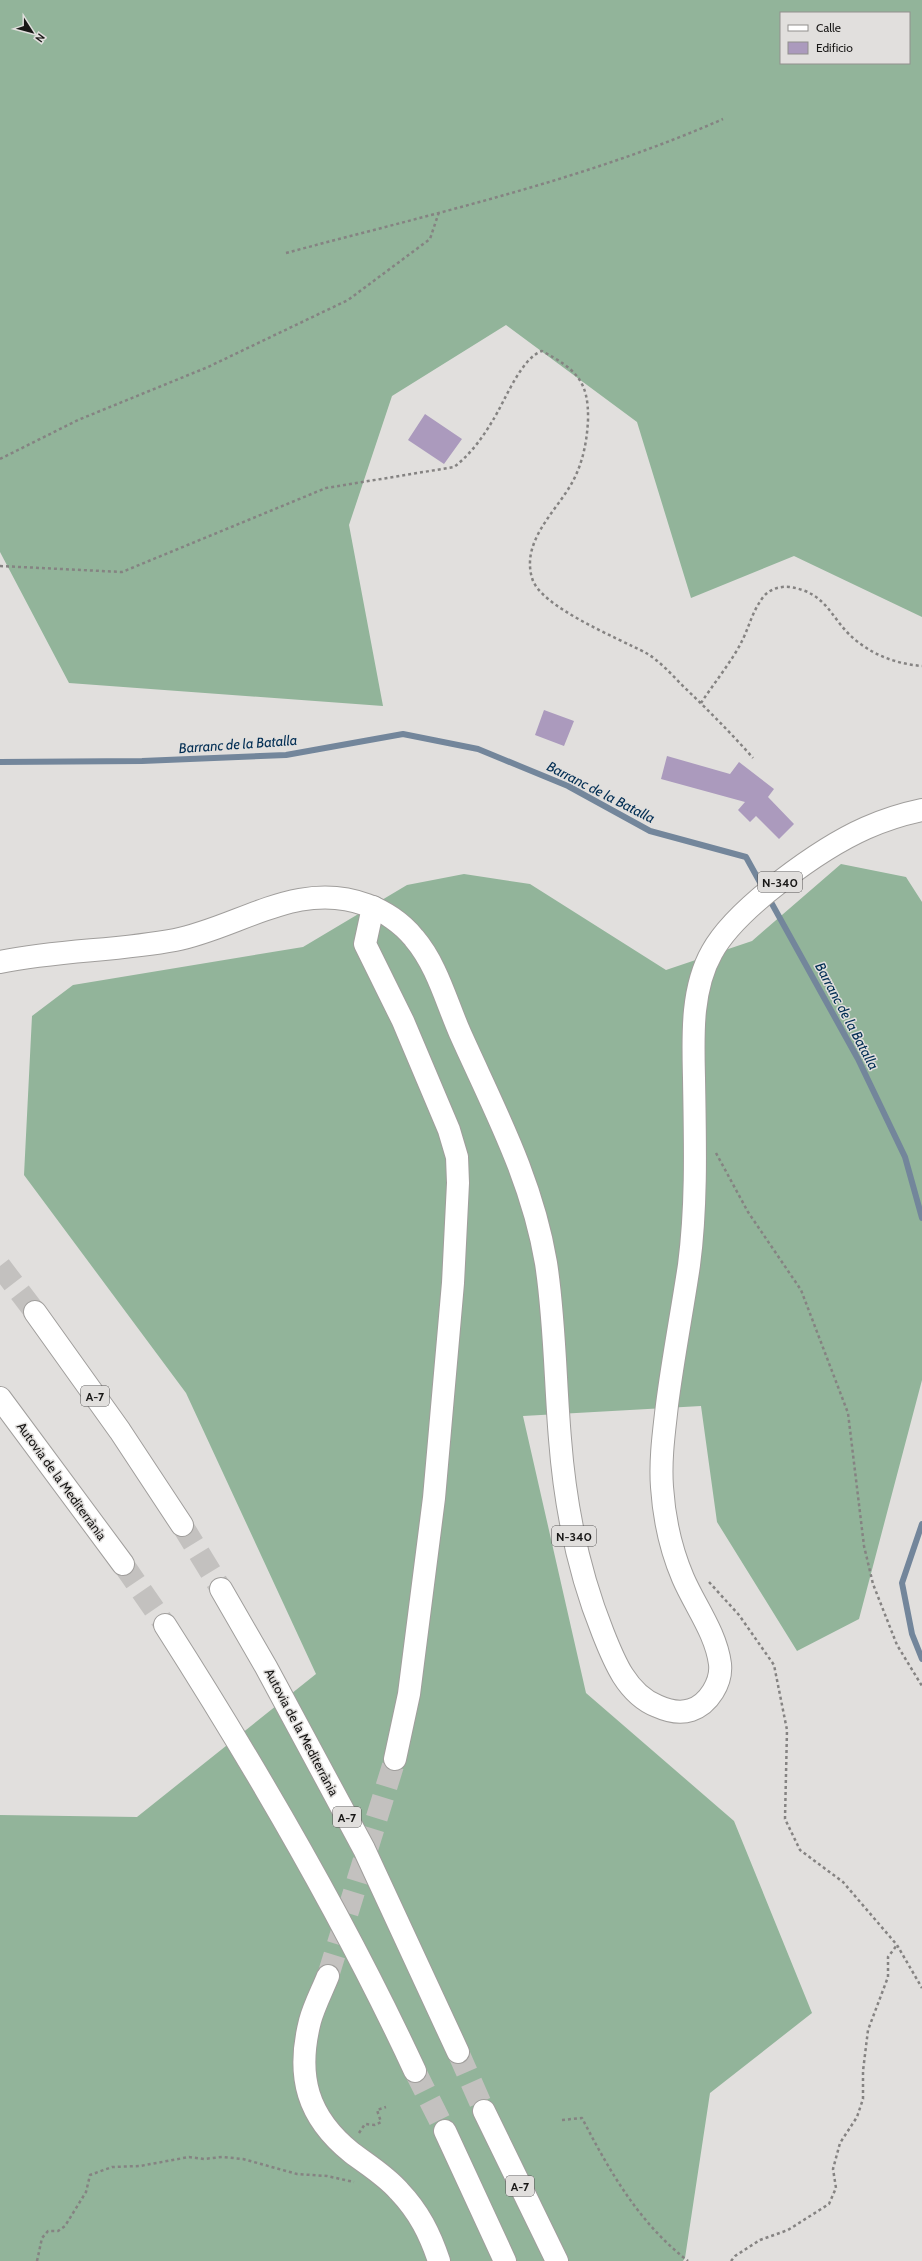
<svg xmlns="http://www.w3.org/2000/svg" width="922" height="2261" font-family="Cabin,sans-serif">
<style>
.forest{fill:#92b49a;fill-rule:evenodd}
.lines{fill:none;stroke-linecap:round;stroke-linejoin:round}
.stream{stroke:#73869b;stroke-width:6}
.building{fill:#ab9abd}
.minor-tunnel{stroke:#c3c1bf;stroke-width:22;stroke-dasharray:22 11;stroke-linecap:butt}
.highway-tunnel{stroke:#c3c1bf;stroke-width:22;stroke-dasharray:22 11;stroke-linecap:butt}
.minor-casing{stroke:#a09e9c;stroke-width:24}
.major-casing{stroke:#a09e9c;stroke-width:24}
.highway-casing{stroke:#a09e9c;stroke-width:24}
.path{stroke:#858382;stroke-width:2.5;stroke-dasharray:3 3;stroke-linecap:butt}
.minor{stroke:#fff;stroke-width:22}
.major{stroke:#fff;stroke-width:22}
.highway{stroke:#fff;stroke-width:22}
.labels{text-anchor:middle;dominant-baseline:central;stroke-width:3;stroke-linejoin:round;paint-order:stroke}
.shield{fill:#e1dfdd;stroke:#545352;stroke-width:1}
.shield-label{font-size:12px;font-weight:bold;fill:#181716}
.street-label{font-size:13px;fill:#181716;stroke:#e1dfdd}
.water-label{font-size:14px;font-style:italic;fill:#012d53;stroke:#e1dfdd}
</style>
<rect width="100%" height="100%" fill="#e1dfdd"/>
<!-- forest -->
<path class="forest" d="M 0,0 L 922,0 L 922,617 L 794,556 L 691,598 L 637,422 L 506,325 L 392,396 L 349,525 L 383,706 L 69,683 L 0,552 ZM 781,13 L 909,13 L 909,63 L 781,63 Z
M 841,864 L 906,877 L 922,902 L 922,1380 L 859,1619 L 797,1651 L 717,1522 L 701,1406 L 523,1416 L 586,1693 L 734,1821 L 812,2013 L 710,2093 L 685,2258 L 683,2261 L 0,2261 L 0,1815 L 137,1817 L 316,1674 L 186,1393 L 24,1175 L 32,1016 L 73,985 L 303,947 L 407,885 L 464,874 L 530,884 L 666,970 L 752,941 Z"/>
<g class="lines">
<!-- stream -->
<path class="stream" d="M 0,762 L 142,761 L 286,755 L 403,734 L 478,749 L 568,786 L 650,831 L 746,857 L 858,1059 L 905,1157 L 922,1218
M 922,1524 L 902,1583 L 912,1634 L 922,1659"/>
</g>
<!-- building -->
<path class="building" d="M 425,414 L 462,439 L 444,464 L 408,440 Z
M 544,710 L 574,721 L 564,746 L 535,735 Z
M 667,756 L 730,774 L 739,762 L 774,789 L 768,797 L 794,824 L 779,839 L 756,816 L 750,822 L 738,810 L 745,802 L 661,779 Z"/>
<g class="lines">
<!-- minor-tunnel -->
<path class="minor-tunnel" d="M 328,1976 L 395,1759"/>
<!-- highway-tunnel -->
<path class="highway-tunnel" d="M 0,1266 L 35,1312
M 182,1525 L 221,1589
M 123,1564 L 165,1625
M 458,2052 L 484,2111
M 415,2071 L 445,2131"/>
<!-- minor casing -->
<g class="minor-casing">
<path id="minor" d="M 373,907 L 365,944 L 403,1021 L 449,1130 L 457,1157 L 458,1183 L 453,1283 L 434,1498 L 409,1694 L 395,1759
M 328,1976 C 322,1991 314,2006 310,2021 C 296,2076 307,2117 352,2153 C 368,2165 386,2176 399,2191 C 419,2212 430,2234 439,2261"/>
</g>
<!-- major casing -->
<g class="major-casing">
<path id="major" d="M 0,962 C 58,950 117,951 175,940 C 240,927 298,879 367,905 C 384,911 402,923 414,938 C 437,965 446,1001 460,1033 C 494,1109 532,1179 546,1263 C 555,1321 555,1380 560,1439 C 565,1504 578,1571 603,1633 C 614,1661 627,1694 657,1706 C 668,1711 679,1714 691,1710 C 709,1704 722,1682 720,1664 C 716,1633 695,1606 683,1578 C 671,1550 664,1517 662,1487 C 660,1459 664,1432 667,1405 C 673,1358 682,1312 689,1265 C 697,1204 695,1140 694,1078 C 693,1036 691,989 712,952 C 736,908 821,848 866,828 C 884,820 903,814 922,810"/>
</g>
<!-- highway casing -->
<g class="highway-casing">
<path id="highway" d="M 35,1312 L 120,1431 L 182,1525
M 0,1398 L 123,1564
M 221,1589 L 266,1667 L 364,1849 L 458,2052
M 165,1625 C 257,1769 343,1916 415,2071
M 484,2111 L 557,2261
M 445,2131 L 505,2261"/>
</g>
<!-- path -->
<path class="path" d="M 286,253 C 431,214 585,180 723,119
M 0,459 L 78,420 L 208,367 L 348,300 L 430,239 L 439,212
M 0,566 L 122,572 L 326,488 L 454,467 C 470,455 483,437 493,420 C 505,401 521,358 542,351 C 575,369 589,380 588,420 C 587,441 583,462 573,481 C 557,511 521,540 532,578 C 540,607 618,638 646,653 C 660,661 672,675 684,687 C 708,710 731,733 753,758
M 701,703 C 714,683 733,660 743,639 C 750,624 753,610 764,596 C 770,589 780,586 789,587 C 829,592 831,622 858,642 C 877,657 899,664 922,666
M 716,1153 L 748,1212 L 801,1290 L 848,1413 L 864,1546 L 873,1584 L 897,1645 L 922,1686
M 709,1582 L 739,1615 L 774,1665 L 787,1730 L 785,1819 L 800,1850 L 843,1882 L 897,1945 L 922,1988
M 562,2120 L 582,2118 C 610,2172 639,2223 688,2261
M 359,2133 L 365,2124 L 375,2125 L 381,2122 L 377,2110 L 386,2107
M 37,2261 L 42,2238 L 48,2231 L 58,2231 L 65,2226 L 86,2192 L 90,2175 L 112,2167 L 140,2166 L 189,2157 L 204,2159 L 222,2157 L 243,2159 L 297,2174 L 327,2176 L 354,2182
M 731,2261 L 735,2256 L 760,2240 L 788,2230 L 829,2204 L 836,2188 L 833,2169 L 840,2143 L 857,2117 L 863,2099 L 863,2071 L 868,2030 L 888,1977 L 888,1957 L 897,1945"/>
<!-- minor -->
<use href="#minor" class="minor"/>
<!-- major -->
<use href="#major" class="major"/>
<!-- highway -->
<use href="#highway" class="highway"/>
</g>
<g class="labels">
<!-- shield labels -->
<g class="shield">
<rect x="758" y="872" width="44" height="20" rx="3"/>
<rect x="81" y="1386" width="28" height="20" rx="3"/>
<rect x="552" y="1526" width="44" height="20" rx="3"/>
<rect x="333" y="1807" width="28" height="20" rx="3"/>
<rect x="506" y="2176" width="28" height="20" rx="3"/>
</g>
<g class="shield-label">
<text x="780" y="882">N-340</text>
<text x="95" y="1396">A-7</text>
<text x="574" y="1536">N-340</text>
<text x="347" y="1817">A-7</text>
<text x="520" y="2186">A-7</text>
</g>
<!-- street labels -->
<g class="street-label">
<text transform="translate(62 1481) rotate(54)">Autovia de la Mediterrània</text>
<text transform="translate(302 1732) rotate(62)">Autovia de la Mediterrània</text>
</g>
<!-- water labels -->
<g class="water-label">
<text transform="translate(238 744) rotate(-4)">Barranc de la Batalla</text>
<text transform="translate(601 792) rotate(27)">Barranc de la Batalla</text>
<text transform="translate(847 1016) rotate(62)">Barranc de la Batalla</text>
</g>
</g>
<!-- legend -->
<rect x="780" y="12" width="130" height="52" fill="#e1dfdd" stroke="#918f8d"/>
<rect x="788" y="25" width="20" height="6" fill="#ffffff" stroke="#918f8d"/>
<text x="816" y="32" font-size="12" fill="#181716">Calle</text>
<rect x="788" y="42" width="20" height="12" fill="#ab9abd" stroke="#918f8d"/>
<text x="816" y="52" font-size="12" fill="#181716">Edificio</text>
<!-- north arrow -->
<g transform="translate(32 32) rotate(126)" stroke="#e1dfdd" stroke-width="3" paint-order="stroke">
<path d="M0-3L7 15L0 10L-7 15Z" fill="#181716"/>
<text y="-6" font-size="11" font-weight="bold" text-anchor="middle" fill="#181716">N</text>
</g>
</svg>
